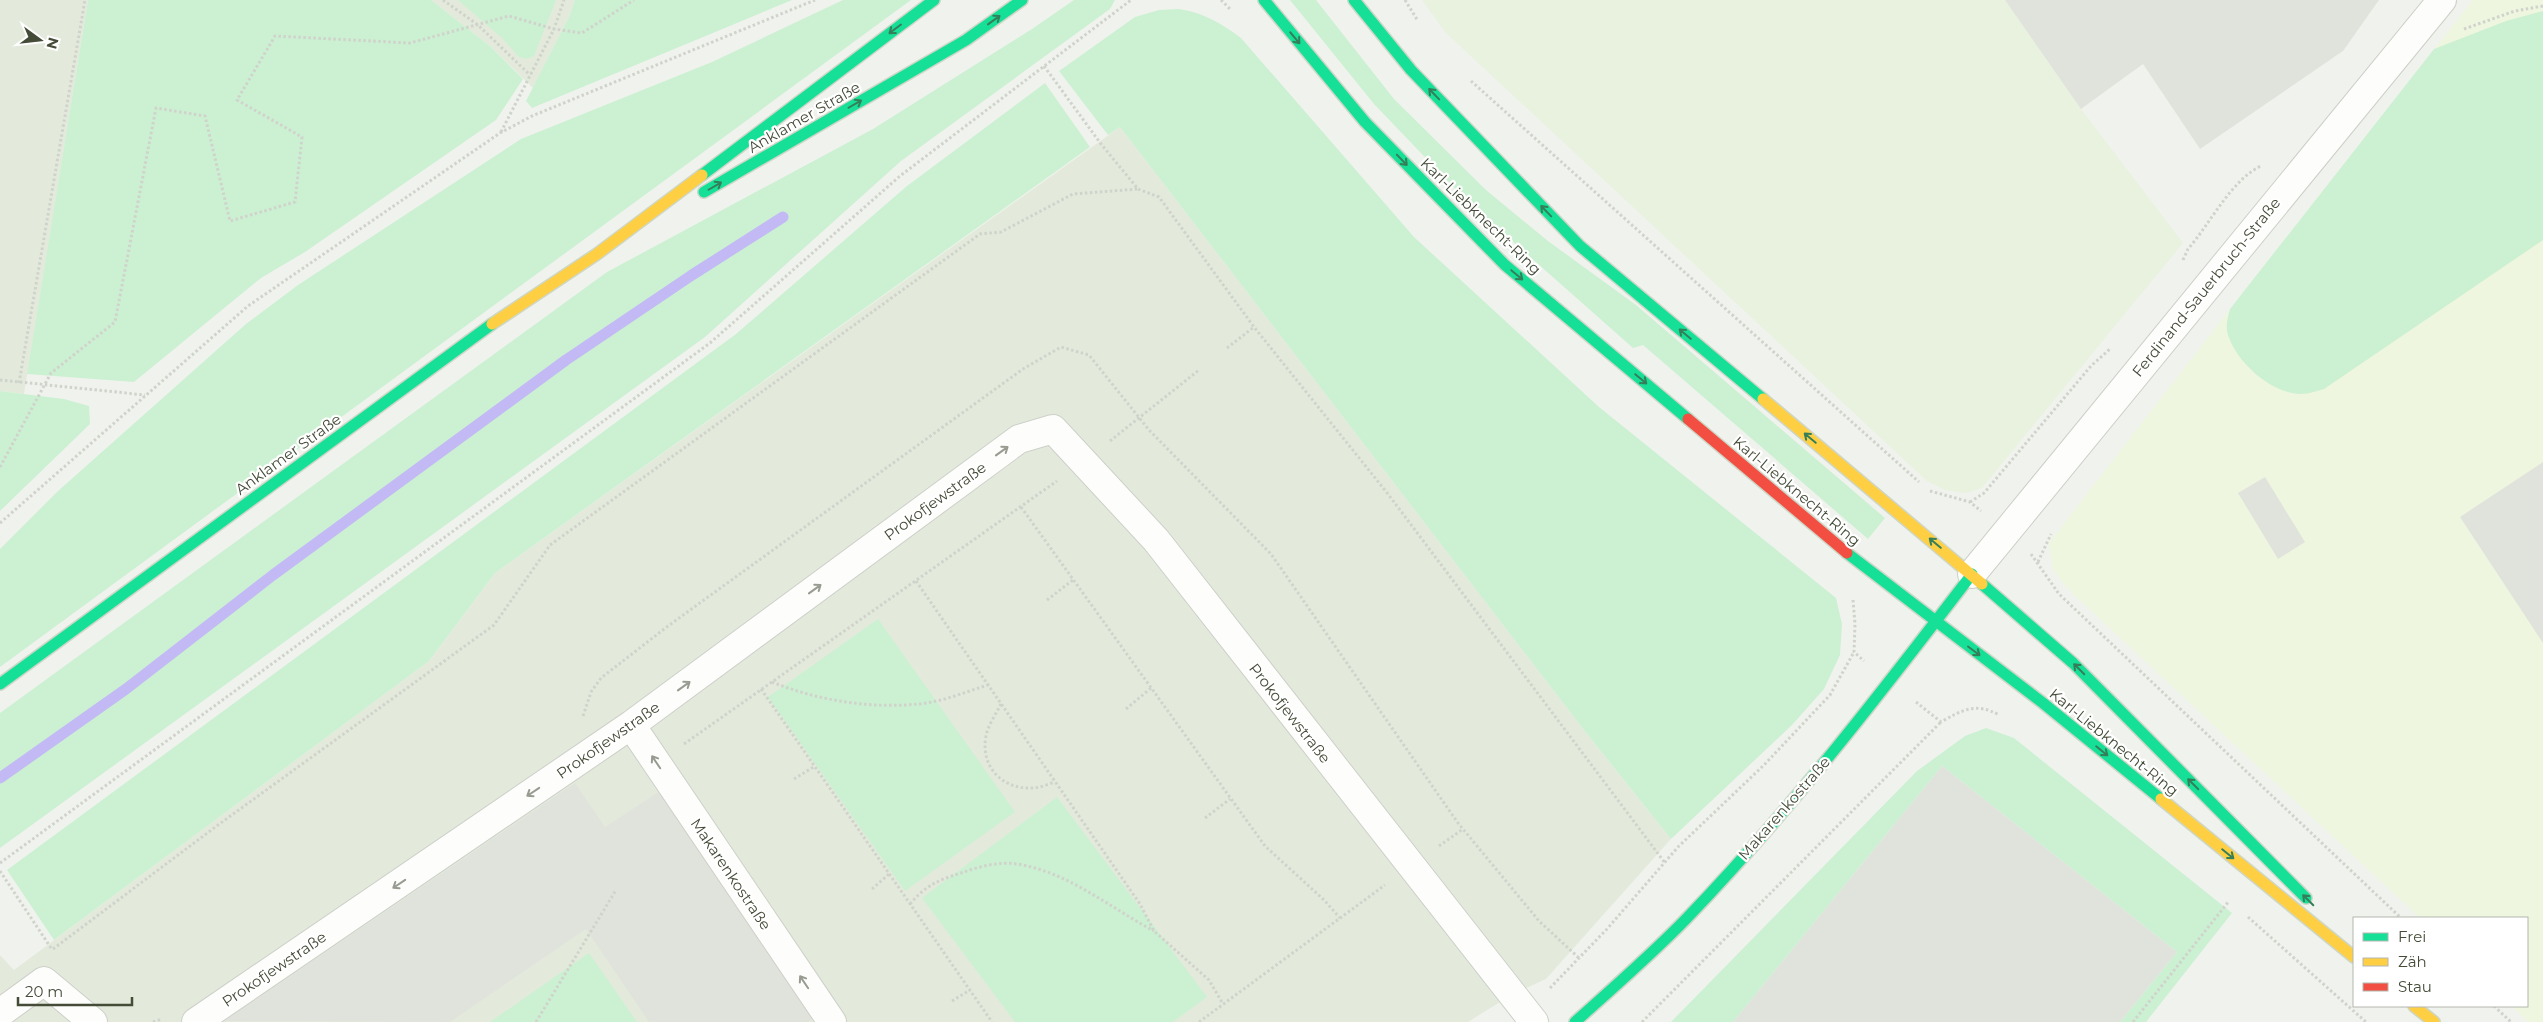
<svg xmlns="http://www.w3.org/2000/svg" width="2543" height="1022" font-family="Montserrat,sans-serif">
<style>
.residential{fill:#e3eadc}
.commercial{fill:#eef6df}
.education{fill:#e8f2de}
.green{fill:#ccf0d2}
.parking{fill:#e0e3dc}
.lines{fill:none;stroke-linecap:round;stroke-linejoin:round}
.stream{stroke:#c3baf5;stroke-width:11}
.street-casing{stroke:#cdd0c9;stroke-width:30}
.fast-casing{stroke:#ced6c6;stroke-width:14}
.slow-casing{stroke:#ced6c6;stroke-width:14}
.jam-casing{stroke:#ced6c6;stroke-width:14}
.path{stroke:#d0d3cb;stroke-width:3;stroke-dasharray:2.5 2.5;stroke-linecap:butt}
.street{stroke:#fdfdfc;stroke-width:28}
.fast{stroke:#16e098;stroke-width:11}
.slow{stroke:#ffcf43;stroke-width:11}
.jam{stroke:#f24e42;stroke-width:11}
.oneway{stroke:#347f59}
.oneway2{stroke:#979b90}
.labels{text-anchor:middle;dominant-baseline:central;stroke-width:4.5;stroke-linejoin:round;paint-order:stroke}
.street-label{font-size:15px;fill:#444b37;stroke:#fff}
</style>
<rect width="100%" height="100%" fill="#f0f3ed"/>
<!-- residential -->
<path class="residential" d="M 0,0 L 88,0 L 24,394 L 0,391 Z
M 431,0 L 575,0 L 569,17 L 533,88 L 491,47 Z
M 1120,127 L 1584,730 L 1671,839 L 1546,979 L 1513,994 L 1468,1022 L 0,1022 L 0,955 L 14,970 L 429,661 L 495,573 Z"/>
<!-- commercial -->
<path class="commercial" d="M 2473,0 L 2543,0 L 2543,1022 L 2528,1022 L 2512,1006 L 2527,1006 L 2527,918 L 2420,918 L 2069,590 L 2053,570 L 2049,543 L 2230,309 Z"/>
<!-- education -->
<path class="education" d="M 1422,0 L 2005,0 L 2081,109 L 2183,243 L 1982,488 L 1966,493 L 1945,490 L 1927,481 L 1445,32 Z"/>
<!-- green -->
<path class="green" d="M 88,0 L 431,0 L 491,47 L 523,79 L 496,120 L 305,252 L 261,278 L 134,382 L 27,374 Z
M 458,0 L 556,0 L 534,56 L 527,59 L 519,57 L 502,38 Z
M 575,0 L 792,0 L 532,108 L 526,101 L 569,17 Z
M 843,0 L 911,0 L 0,667 L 0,549 L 58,491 L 246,324 L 298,285 L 521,139 L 712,62 Z
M 1074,0 L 1115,0 L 1110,9 L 901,161 L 705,337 L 0,848 L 0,713 L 607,272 L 873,129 L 1032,29 Z
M 1290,0 L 1316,0 L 1394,99 L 1486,190 L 1548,241 L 1636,305 L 1885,518 L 1868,539 L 1643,345 L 1633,348 L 1467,201 L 1374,104 Z
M 1179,9 C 1204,13 1221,23 1241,38 L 1414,237 L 1599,407 L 1836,598 L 1842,624 L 1840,655 L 1824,689 L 1792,725 L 1671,839 L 1584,730 L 1120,127 L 1108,135 L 1059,71 L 1135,17 L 1159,10 Z
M 2543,11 L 2543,240 L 2324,389 C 2317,391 2308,394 2301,394 C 2272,394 2237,363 2228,335 C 2225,326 2228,317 2230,309 L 2434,49 L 2506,21 Z
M 1045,83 L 1090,147 L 495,573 L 429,661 L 54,940 L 7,870 L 736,334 L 907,186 Z
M 0,391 L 64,399 L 89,406 L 90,424 L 0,511 Z
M 878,619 L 1015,812 L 905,891 L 768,697 Z
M 1986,728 L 2014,738 L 2232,913 L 2146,1022 L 2120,1022 L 2177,952 L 1942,766 L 1733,1022 L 1671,1022 L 1917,771 L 1965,736 Z
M 1057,797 L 1207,997 L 1173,1022 L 1015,1022 L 922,898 Z
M 589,953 L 637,1022 L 490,1022 Z"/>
<!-- parking -->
<path class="parking" d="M 2005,0 L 2379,0 L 2343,51 L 2200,149 L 2143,64 L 2081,109 Z
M 2543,462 L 2543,643 L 2460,517 Z
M 2265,477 L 2305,542 L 2278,559 L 2238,493 Z
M 1942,766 L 2177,952 L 2120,1022 L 1733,1022 Z
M 575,783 L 605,827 L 660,791 L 814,1018 L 808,1022 L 649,1022 L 586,929 L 450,1022 L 224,1021 Z"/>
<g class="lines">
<!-- stream -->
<path class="stream" d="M 0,778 L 126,689 L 273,575 L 566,360 L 692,275 L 783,217"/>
<!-- street casing -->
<g class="street-casing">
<path id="street" d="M 1972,574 L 2442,0
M 631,725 L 832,1022
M 0,1013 L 44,981 L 93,1022
M 196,1022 L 631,725 L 1019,439 L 1053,429 L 1156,540 L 1534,1022"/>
</g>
<!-- fast casing -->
<g class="fast-casing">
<path id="fast" d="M 1264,0 L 1365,122 L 1505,265 L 1688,419
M 1354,0 L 1411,70 L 1580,246 L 1763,399
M 702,175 L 934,0
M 704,192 L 966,40 L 1022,0
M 1847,553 L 2043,703 L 2161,799
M 1982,584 L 2073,663 L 2306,898
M 0,684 L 492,324
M 1575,1022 C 1613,988 1651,955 1686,919 C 1790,811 1881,693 1972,574"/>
</g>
<!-- slow casing -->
<g class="slow-casing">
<path id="slow" d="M 492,324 L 597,254 L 702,175
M 1763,399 L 1982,584
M 2161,799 L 2354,957
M 2414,1006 L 2434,1022"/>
</g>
<!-- jam casing -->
<g class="jam-casing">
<path id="jam" d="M 1688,419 L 1847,553"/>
</g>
<!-- path -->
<path class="path" d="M 443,0 L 478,25 L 530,75
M 1221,0 L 1231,10
M 1405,0 L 1418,21
M 2464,29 L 2515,11 L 2543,6
M 1044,66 L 1101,144 L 1138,189 L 1159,197 L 1254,327 L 1388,494 L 1665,863
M 1471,81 L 1919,482
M 501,132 L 554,29 L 564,0
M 2183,260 L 2188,249 C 2210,224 2231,180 2261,166
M 1227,348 L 1254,327
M 0,380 L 145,395
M 19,383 L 85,0
M 1110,441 L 1199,370
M 0,467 L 51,373 L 115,322 L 156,108 L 205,116 L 230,221 L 295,202 L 302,137 L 237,100 L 275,36 L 410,43 L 509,16 L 554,29 L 582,33 L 634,0
M 1930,491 L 1970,502 L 1981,511
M 1970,502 L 1984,493 L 2091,366 L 2111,348
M 1021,507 L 1265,846 L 1324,900 L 1340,918
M 0,523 L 248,306 L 500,133 L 532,116 L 815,0
M 2031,554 L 2059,594 L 2401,918
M 2038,562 L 2051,534
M 916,581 L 1140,904 L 1154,931 L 1209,980 L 1223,1004
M 1047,600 L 1073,580
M 1853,600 L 1855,624 L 1854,652 L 1864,661
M 772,682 C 816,700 870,709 918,704 C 942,702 965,692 988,685
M 761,689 L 992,1022
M 1916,702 L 1941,722 C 1962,710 1976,702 1999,715
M 1001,704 C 996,714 988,725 986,736 C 980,766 1002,790 1033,788 C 1040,788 1048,784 1055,782
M 1126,709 L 1151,688
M 583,716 L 591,692 L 601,678 L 668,626 L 1023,369 L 1061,347 L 1089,355 L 1149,430 L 1271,554 L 1458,823 L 1539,921 L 1580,959
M 684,744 L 1057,481
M 794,779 L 815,766
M 1205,818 L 1230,799
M 1439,846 L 1463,829
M 0,863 L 710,343 L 900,176 L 1131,0
M 0,871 L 51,948
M 872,889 L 889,874
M 910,904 C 925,886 938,880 961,873 C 977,867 1000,861 1017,864 C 1068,872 1109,907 1154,931
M 2248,917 L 2366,1022
M 53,949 L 218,825 L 494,625 L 550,545 L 980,234 L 1001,232 L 1073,194 L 1138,189
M 1550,988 L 1607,929 L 1678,847 L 1764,765 L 1830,695 L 1854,652
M 952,1001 L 970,990
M 2494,1006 L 2511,1022
M 153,1022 L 162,1019
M 536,1022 L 616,890
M 1199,1022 L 1385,885
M 1642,1022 L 1941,722
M 2133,1022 L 2229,901"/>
<!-- street -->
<use href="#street" class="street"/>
<!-- fast -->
<use href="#fast" class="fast"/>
<!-- slow -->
<use href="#slow" class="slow"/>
<!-- jam -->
<use href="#jam" class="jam"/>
</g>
<!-- one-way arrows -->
<defs><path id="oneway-shaft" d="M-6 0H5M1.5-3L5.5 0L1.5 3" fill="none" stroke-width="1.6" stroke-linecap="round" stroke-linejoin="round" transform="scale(1.25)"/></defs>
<g class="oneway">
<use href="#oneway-shaft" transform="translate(994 20) rotate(-36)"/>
<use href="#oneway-shaft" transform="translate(895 29) rotate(143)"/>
<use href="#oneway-shaft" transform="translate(1295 38) rotate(50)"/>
<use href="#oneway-shaft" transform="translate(1434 94) rotate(-134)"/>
<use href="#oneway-shaft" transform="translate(855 104) rotate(-30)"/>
<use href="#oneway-shaft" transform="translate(1402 160) rotate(46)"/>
<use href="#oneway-shaft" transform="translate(715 186) rotate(-30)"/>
<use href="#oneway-shaft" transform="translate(1546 211) rotate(-134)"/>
<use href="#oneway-shaft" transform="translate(1517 275) rotate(40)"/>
<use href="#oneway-shaft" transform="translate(1685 334) rotate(-140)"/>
<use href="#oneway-shaft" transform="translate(1641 379) rotate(40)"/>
<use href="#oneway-shaft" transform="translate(1810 438) rotate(-140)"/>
<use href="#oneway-shaft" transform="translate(1935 543) rotate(-140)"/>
<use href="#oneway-shaft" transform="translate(1974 651) rotate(37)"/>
<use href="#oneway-shaft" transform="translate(2079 669) rotate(-135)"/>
<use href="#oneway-shaft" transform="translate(2102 751) rotate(39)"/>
<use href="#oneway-shaft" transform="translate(2193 784) rotate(-135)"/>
<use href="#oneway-shaft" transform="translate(2228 854) rotate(39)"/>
<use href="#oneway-shaft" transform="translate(2308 900) rotate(-135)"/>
</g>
<g class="oneway2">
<use href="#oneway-shaft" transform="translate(1002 451) rotate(-36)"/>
<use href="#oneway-shaft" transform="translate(815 589) rotate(-36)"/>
<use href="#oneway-shaft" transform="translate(684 686) rotate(-36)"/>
<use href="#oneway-shaft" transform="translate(656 762) rotate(-124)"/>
<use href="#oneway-shaft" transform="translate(533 792) rotate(146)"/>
<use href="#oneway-shaft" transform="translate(399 884) rotate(146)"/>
<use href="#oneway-shaft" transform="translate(804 982) rotate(-124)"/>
</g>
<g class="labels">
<!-- street labels -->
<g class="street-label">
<text transform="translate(804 117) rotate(-30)">Anklamer Straße</text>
<text transform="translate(1481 216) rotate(44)">Karl-Liebknecht-Ring</text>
<text transform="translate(2206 287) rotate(-51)">Ferdinand-Sauerbruch-Straße</text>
<text transform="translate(288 454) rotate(-36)">Anklamer Straße</text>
<text transform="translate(1797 491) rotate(40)">Karl-Liebknecht-Ring</text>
<text transform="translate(935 501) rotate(-36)">Prokofjewstraße</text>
<text transform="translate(1290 713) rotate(52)">Prokofjewstraße</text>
<text transform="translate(608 740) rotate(-35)">Prokofjewstraße</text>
<text transform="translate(2114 742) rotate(39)">Karl-Liebknecht-Ring</text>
<text transform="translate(1784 808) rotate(-49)">Makarenkostraße</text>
<text transform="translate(731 874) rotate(56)">Makarenkostraße</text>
<text transform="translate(274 969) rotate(-34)">Prokofjewstraße</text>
</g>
</g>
<!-- legend -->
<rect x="2353" y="917" width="175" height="90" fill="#ffffff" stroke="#b4b7af"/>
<rect x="2363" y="933" width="25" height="8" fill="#16e098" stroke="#b4b7af"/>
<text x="2398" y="942" font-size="15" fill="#444b37">Frei</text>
<rect x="2363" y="958" width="25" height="8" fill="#ffcf43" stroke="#b4b7af"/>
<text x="2398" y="967" font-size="15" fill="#444b37">Zäh</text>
<rect x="2363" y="983" width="25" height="8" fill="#f24e42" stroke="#b4b7af"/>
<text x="2398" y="992" font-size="15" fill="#444b37">Stau</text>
<!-- north arrow -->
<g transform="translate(40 40) rotate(105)" stroke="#ffffff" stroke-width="4" paint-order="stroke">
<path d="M0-4L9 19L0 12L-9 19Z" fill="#444b37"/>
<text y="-8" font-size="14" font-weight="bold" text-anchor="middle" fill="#444b37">N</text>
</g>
<!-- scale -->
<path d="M18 997v8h114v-8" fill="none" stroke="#444b37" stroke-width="2.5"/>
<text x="25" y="997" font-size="15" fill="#444b37" stroke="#ffffff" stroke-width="4" paint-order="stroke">20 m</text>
</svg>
